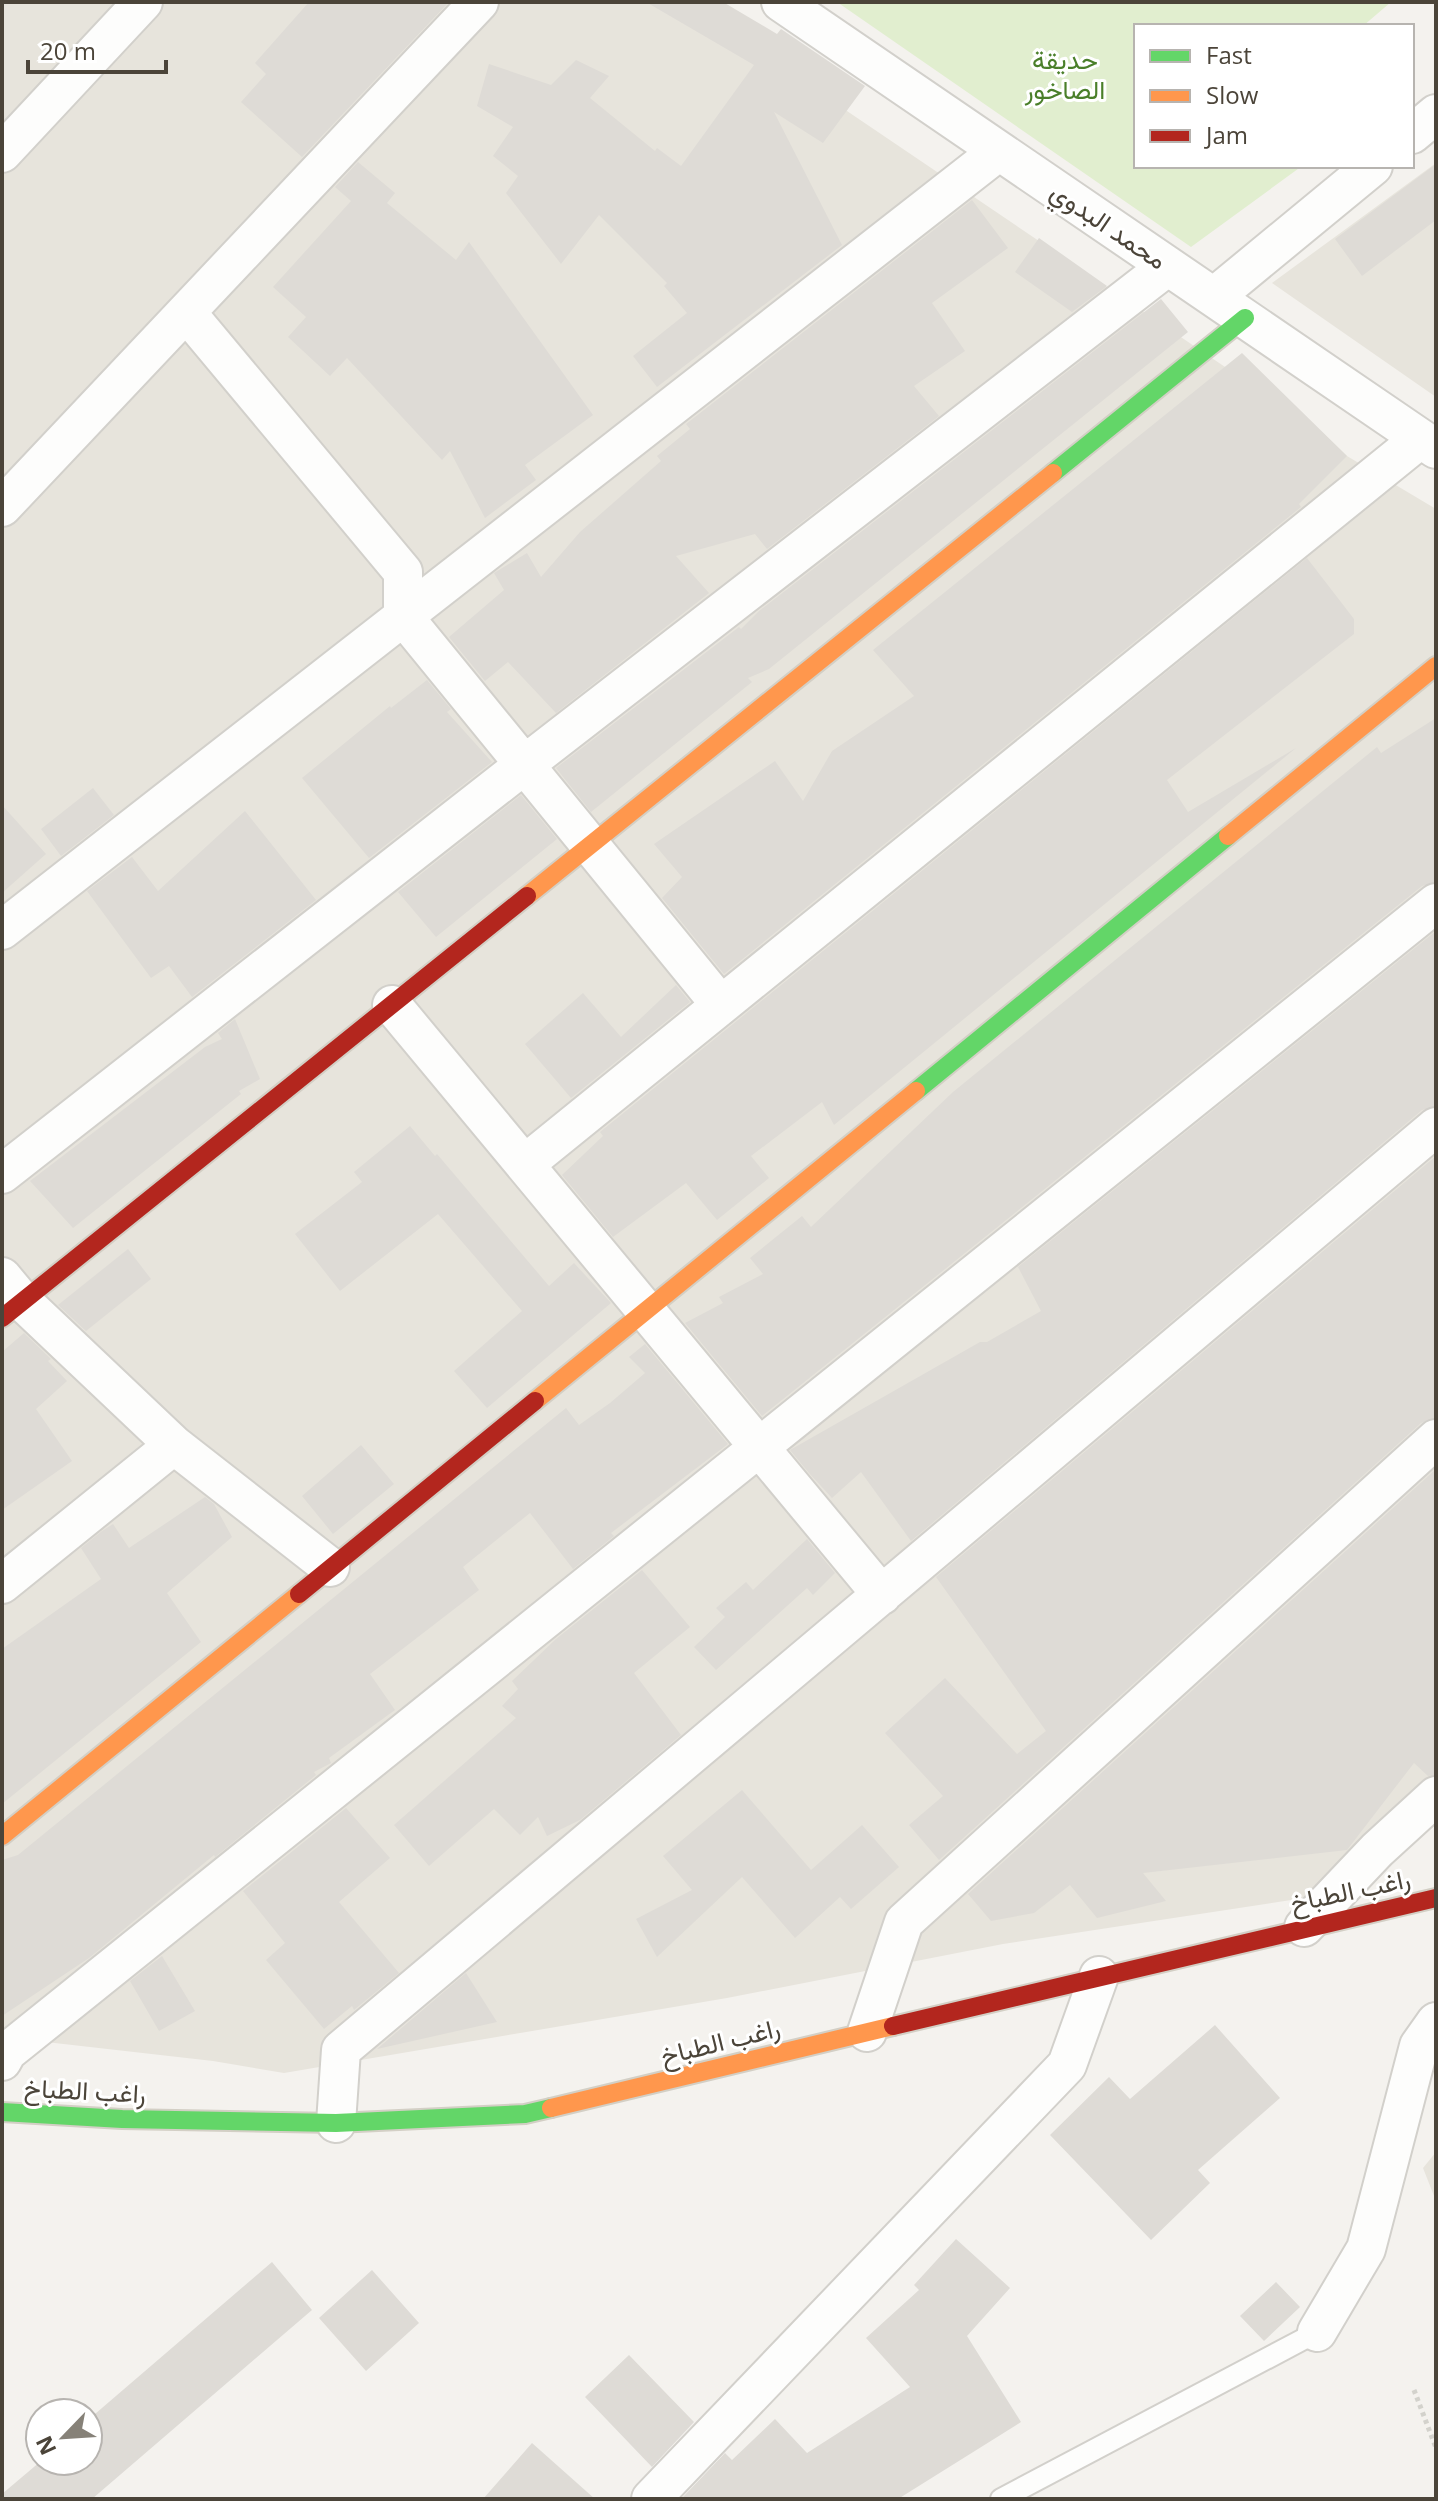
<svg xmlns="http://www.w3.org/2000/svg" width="1438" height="2501" font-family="'Open Sans',Vazirmatn,sans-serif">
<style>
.residential{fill:#e7e4dc}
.green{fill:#e1eecf}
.building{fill:#dedbd6}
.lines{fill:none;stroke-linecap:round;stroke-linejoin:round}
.lane-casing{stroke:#d2d0cb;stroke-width:24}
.street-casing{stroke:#d2d0cb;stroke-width:42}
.fast-casing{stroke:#d3cfc5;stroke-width:22}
.slow-casing{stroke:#d3cfc5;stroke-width:22}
.jam-casing{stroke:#d3cfc5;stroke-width:22}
.path{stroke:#d3d2cc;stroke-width:5;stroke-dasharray:4 4;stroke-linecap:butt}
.lane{stroke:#fdfdfc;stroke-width:20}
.street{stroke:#fdfdfc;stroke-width:38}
.fast{stroke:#63d668;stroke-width:18}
.slow{stroke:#ff974d;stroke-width:18}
.jam{stroke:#b3261e;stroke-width:18}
.labels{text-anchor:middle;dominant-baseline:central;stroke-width:6;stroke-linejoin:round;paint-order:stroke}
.park-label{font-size:26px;fill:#4a7f2a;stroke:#fff}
.street-label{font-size:26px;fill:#4b4439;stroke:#fff}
</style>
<rect width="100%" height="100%" fill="#f4f2ee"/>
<!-- residential -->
<path class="residential" d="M 2,2 L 686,2 L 1324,434 L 1347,456 L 1436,509 L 1436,1781 L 1304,1898 L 1003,1944 L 727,1998 L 284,2073 L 213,2061 L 2,2037 Z
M 1436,163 L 1436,397 L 1272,283 Z
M 1436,2152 L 1436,2201 L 1423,2168 Z"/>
<!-- green -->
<path class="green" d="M 837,2 L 1391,2 L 1363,26 L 1136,26 L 1136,166 L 1302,166 L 1191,247 Z"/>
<!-- building -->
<path class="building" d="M 309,2 L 449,2 L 302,157 L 241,102 L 266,74 L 255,63 Z
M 646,2 L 723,2 L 777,34 L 781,29 L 865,86 L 823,143 L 774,112 L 842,245 L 657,387 L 633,356 L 687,313 L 664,286 L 667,283 L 599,215 L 561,264 L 506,193 L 518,176 L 493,156 L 513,127 L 477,106 L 489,64 L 551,85 L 576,60 L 609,76 L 590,98 L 655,151 L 657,148 L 681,166 L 754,65 Z
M 358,162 L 395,193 L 387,203 L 456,260 L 469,242 L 593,415 L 525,465 L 536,480 L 485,518 L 450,451 L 442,460 L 347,358 L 330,376 L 288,337 L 306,317 L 273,287 L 351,201 L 335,187 Z
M 1436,164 L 1436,220 L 1362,276 L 1335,239 Z
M 972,200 L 1008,248 L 932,303 L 965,351 L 914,386 L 939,416 L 767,549 L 755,534 L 676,556 L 709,593 L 556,713 L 508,662 L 485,681 L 449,637 L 504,590 L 494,573 L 527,553 L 541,577 L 580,532 L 661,461 L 657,456 L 690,429 L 686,424 Z
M 1039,238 L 1107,286 L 1072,312 L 1015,272 Z
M 1161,299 L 1188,332 L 769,669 L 748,678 L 752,682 L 591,812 L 556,768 L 739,627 L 741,629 L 759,611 Z
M 1242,353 L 1347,456 L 1299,504 L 1301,507 L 724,974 L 662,898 L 682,877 L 654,844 L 775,761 L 803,801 L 832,751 L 914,696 L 873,650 Z
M 1307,558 L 1354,619 L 1354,634 L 1167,780 L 1188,812 L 1296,748 L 834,1125 L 822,1102 L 751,1156 L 769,1178 L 717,1220 L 686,1183 L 613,1237 L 562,1175 L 603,1136 L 600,1132 Z
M 427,680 L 451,709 L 447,712 L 492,762 L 369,858 L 302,778 L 390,706 L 391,708 Z
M 1436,718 L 1436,882 L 1422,886 L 762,1416 L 685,1323 L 723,1303 L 719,1297 L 763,1274 L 750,1258 L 802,1216 L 811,1227 L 953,1092 L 1377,747 L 1381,753 Z
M 93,788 L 114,815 L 61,856 L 41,829 Z
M 521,795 L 557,839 L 436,937 L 398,892 Z
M 2,805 L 46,854 L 2,893 Z
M 245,811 L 316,900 L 192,997 L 169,966 L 151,978 L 87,891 L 132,857 L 158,891 Z
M 1436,931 L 1436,1106 L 1422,1110 L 911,1541 L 861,1472 L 832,1498 L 809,1473 L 790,1450 L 980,1342 L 987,1342 L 1041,1311 L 1018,1267 Z
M 676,985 L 690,1002 L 571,1098 L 525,1044 L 583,993 L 621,1037 Z
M 235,1019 L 260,1079 L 239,1091 L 241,1094 L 73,1228 L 30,1181 L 205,1047 L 222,1039 L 218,1033 Z
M 410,1126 L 435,1156 L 437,1154 L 549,1286 L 574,1263 L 611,1303 L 487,1408 L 454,1371 L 522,1311 L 438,1214 L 340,1291 L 295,1234 L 362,1182 L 354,1172 Z
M 1436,1156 L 1436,1418 L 1421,1423 L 939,1860 L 909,1825 L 943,1796 L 885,1733 L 945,1678 L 1017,1754 L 1046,1731 L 936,1577 Z
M 128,1249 L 151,1279 L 86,1331 L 58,1305 Z
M 24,1333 L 51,1359 L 48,1361 L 67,1381 L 36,1409 L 72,1461 L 2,1510 L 2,1352 Z
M 645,1344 L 728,1444 L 611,1533 L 614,1536 L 573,1569 L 530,1513 L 463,1567 L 479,1590 L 370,1674 L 395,1710 L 329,1758 L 331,1763 L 314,1772 L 316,1775 L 215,1857 L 214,1855 L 89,1958 L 2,2016 L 2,1860 L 18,1855 L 566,1408 L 579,1425 L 610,1403 L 645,1373 L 629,1357 Z
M 361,1445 L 394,1484 L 333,1534 L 302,1496 Z
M 1436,1469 L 1436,1775 L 1428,1776 L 1414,1763 L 1347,1850 L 1143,1873 L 1166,1901 L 1097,1918 L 1070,1885 L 1034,1913 L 991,1921 L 968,1894 Z
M 205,1497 L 214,1504 L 232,1537 L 167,1593 L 201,1642 L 2,1804 L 2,1649 L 101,1579 L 81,1548 L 102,1531 L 113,1524 L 129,1548 Z
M 807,1539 L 835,1573 L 813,1595 L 807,1588 L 716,1670 L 694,1647 L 725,1617 L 716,1608 L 746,1582 L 753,1590 Z
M 642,1570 L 690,1627 L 634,1673 L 681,1735 L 580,1820 L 547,1836 L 538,1817 L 520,1835 L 494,1809 L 429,1866 L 394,1825 L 516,1718 L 502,1706 L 518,1689 L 512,1681 L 556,1639 Z
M 742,1790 L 811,1870 L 862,1825 L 899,1867 L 851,1909 L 840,1897 L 795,1938 L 742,1877 L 657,1957 L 636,1919 L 692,1890 L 663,1856 Z
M 346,1808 L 390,1858 L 339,1902 L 399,1973 L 354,2010 L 352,2006 L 324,2029 L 266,1960 L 285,1943 L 243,1891 Z
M 162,1956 L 195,2011 L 159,2031 L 130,1981 Z
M 466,1973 L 497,2022 L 377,2049 Z
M 1215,2025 L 1280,2098 L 1198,2170 L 1210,2183 L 1151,2240 L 1050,2135 L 1109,2077 L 1130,2099 Z
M 956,2239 L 1010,2288 L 967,2336 L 1021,2422 L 898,2499 L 682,2498 L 725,2453 L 732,2460 L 775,2419 L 807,2453 L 910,2387 L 866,2338 L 919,2290 L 914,2285 Z
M 272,2262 L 312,2310 L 92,2499 L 2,2499 L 2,2494 L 41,2461 L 88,2461 L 88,2420 Z
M 372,2270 L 419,2323 L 366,2371 L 319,2318 Z
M 1276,2282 L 1300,2307 L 1264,2341 L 1240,2316 Z
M 629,2355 L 694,2422 L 652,2467 L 585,2397 Z
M 532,2443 L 595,2499 L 483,2499 Z"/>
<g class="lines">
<!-- lane casing -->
<g class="lane-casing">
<path id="lane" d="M 1001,2499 L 1317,2332"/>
</g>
<!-- street casing -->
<g class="street-casing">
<path id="street" d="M 781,2 L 1436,449
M 1412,134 L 1436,114
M 2,153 L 143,2
M 1214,297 L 1373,166
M 186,312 L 403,572 L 403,616 L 720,1004
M 2,507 L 479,2
M 2,930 L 999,151
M 392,1005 L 882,1595
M 525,1164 L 1420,439
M 2,1174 L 524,765 L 1168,266
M 2,1277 L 22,1301 L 174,1445 L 330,1567
M 2,1584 L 174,1445
M 1304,1927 L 1377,1850 L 1436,1796
M 867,2032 L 904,1922 L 1436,1439
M 2,2061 L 7,2052 L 1436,903
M 336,2123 L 341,2050 L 1436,1127
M 1317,2332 L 1366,2249 L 1419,2046 L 1436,2022
M 651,2499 L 1067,2065 L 1099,1976"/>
</g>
<!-- fast casing -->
<g class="fast-casing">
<path id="fast" d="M 1053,473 L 1245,318
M 916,1091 L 1228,836
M 2,2112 L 122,2119 L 336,2123 L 525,2114 L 551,2108"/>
</g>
<!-- slow casing -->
<g class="slow-casing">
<path id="slow" d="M 1228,836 L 1436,666
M 527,896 L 1053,473
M 535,1401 L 916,1091
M 2,1836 L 299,1594
M 551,2108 L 893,2026"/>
</g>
<!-- jam casing -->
<g class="jam-casing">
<path id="jam" d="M 2,1318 L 527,896
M 299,1594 L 535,1401
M 893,2026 L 1436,1898"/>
</g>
<!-- path -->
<path class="path" d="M 1414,2390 L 1436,2448"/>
<!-- lane -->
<use href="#lane" class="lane"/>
<!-- street -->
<use href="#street" class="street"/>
<!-- fast -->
<use href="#fast" class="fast"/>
<!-- slow -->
<use href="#slow" class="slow"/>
<!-- jam -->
<use href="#jam" class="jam"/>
</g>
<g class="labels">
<!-- park labels -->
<g class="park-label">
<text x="1065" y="59">حديقة<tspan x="1065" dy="30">الصاخور</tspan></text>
</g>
<!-- street labels -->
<g class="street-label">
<text transform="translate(1109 225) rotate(34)">محمد البدوي</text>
<text transform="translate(1350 1890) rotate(-12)">راغب الطباخ</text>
<text transform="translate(720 2041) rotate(-14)">راغب الطباخ</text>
<text transform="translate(85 2090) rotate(3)">راغب الطباخ</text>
</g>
</g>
<!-- border -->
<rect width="1438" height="2501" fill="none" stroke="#4b4439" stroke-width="8"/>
<!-- legend -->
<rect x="1134" y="24" width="280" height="144" fill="#ffffff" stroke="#b7b4b0" stroke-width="2"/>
<rect x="1150" y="50" width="40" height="12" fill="#63d668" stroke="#b7b4b0" stroke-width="2"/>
<text x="1206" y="64" font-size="24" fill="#4b4439">Fast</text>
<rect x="1150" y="90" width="40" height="12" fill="#ff974d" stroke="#b7b4b0" stroke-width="2"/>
<text x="1206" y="104" font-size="24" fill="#4b4439">Slow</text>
<rect x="1150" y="130" width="40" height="12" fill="#b3261e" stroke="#b7b4b0" stroke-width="2"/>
<text x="1206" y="144" font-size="24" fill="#4b4439">Jam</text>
<!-- north arrow -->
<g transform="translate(64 2437) rotate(245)"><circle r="38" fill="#ffffff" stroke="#b7b4b0" stroke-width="2"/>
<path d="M0-6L14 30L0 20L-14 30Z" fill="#868178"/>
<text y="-12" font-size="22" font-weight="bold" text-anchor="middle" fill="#4b4439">N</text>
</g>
<!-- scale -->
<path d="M28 60v12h138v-12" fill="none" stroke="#4b4439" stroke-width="4"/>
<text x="40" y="60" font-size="24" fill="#4b4439" stroke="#ffffff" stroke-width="6" paint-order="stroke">20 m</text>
</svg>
